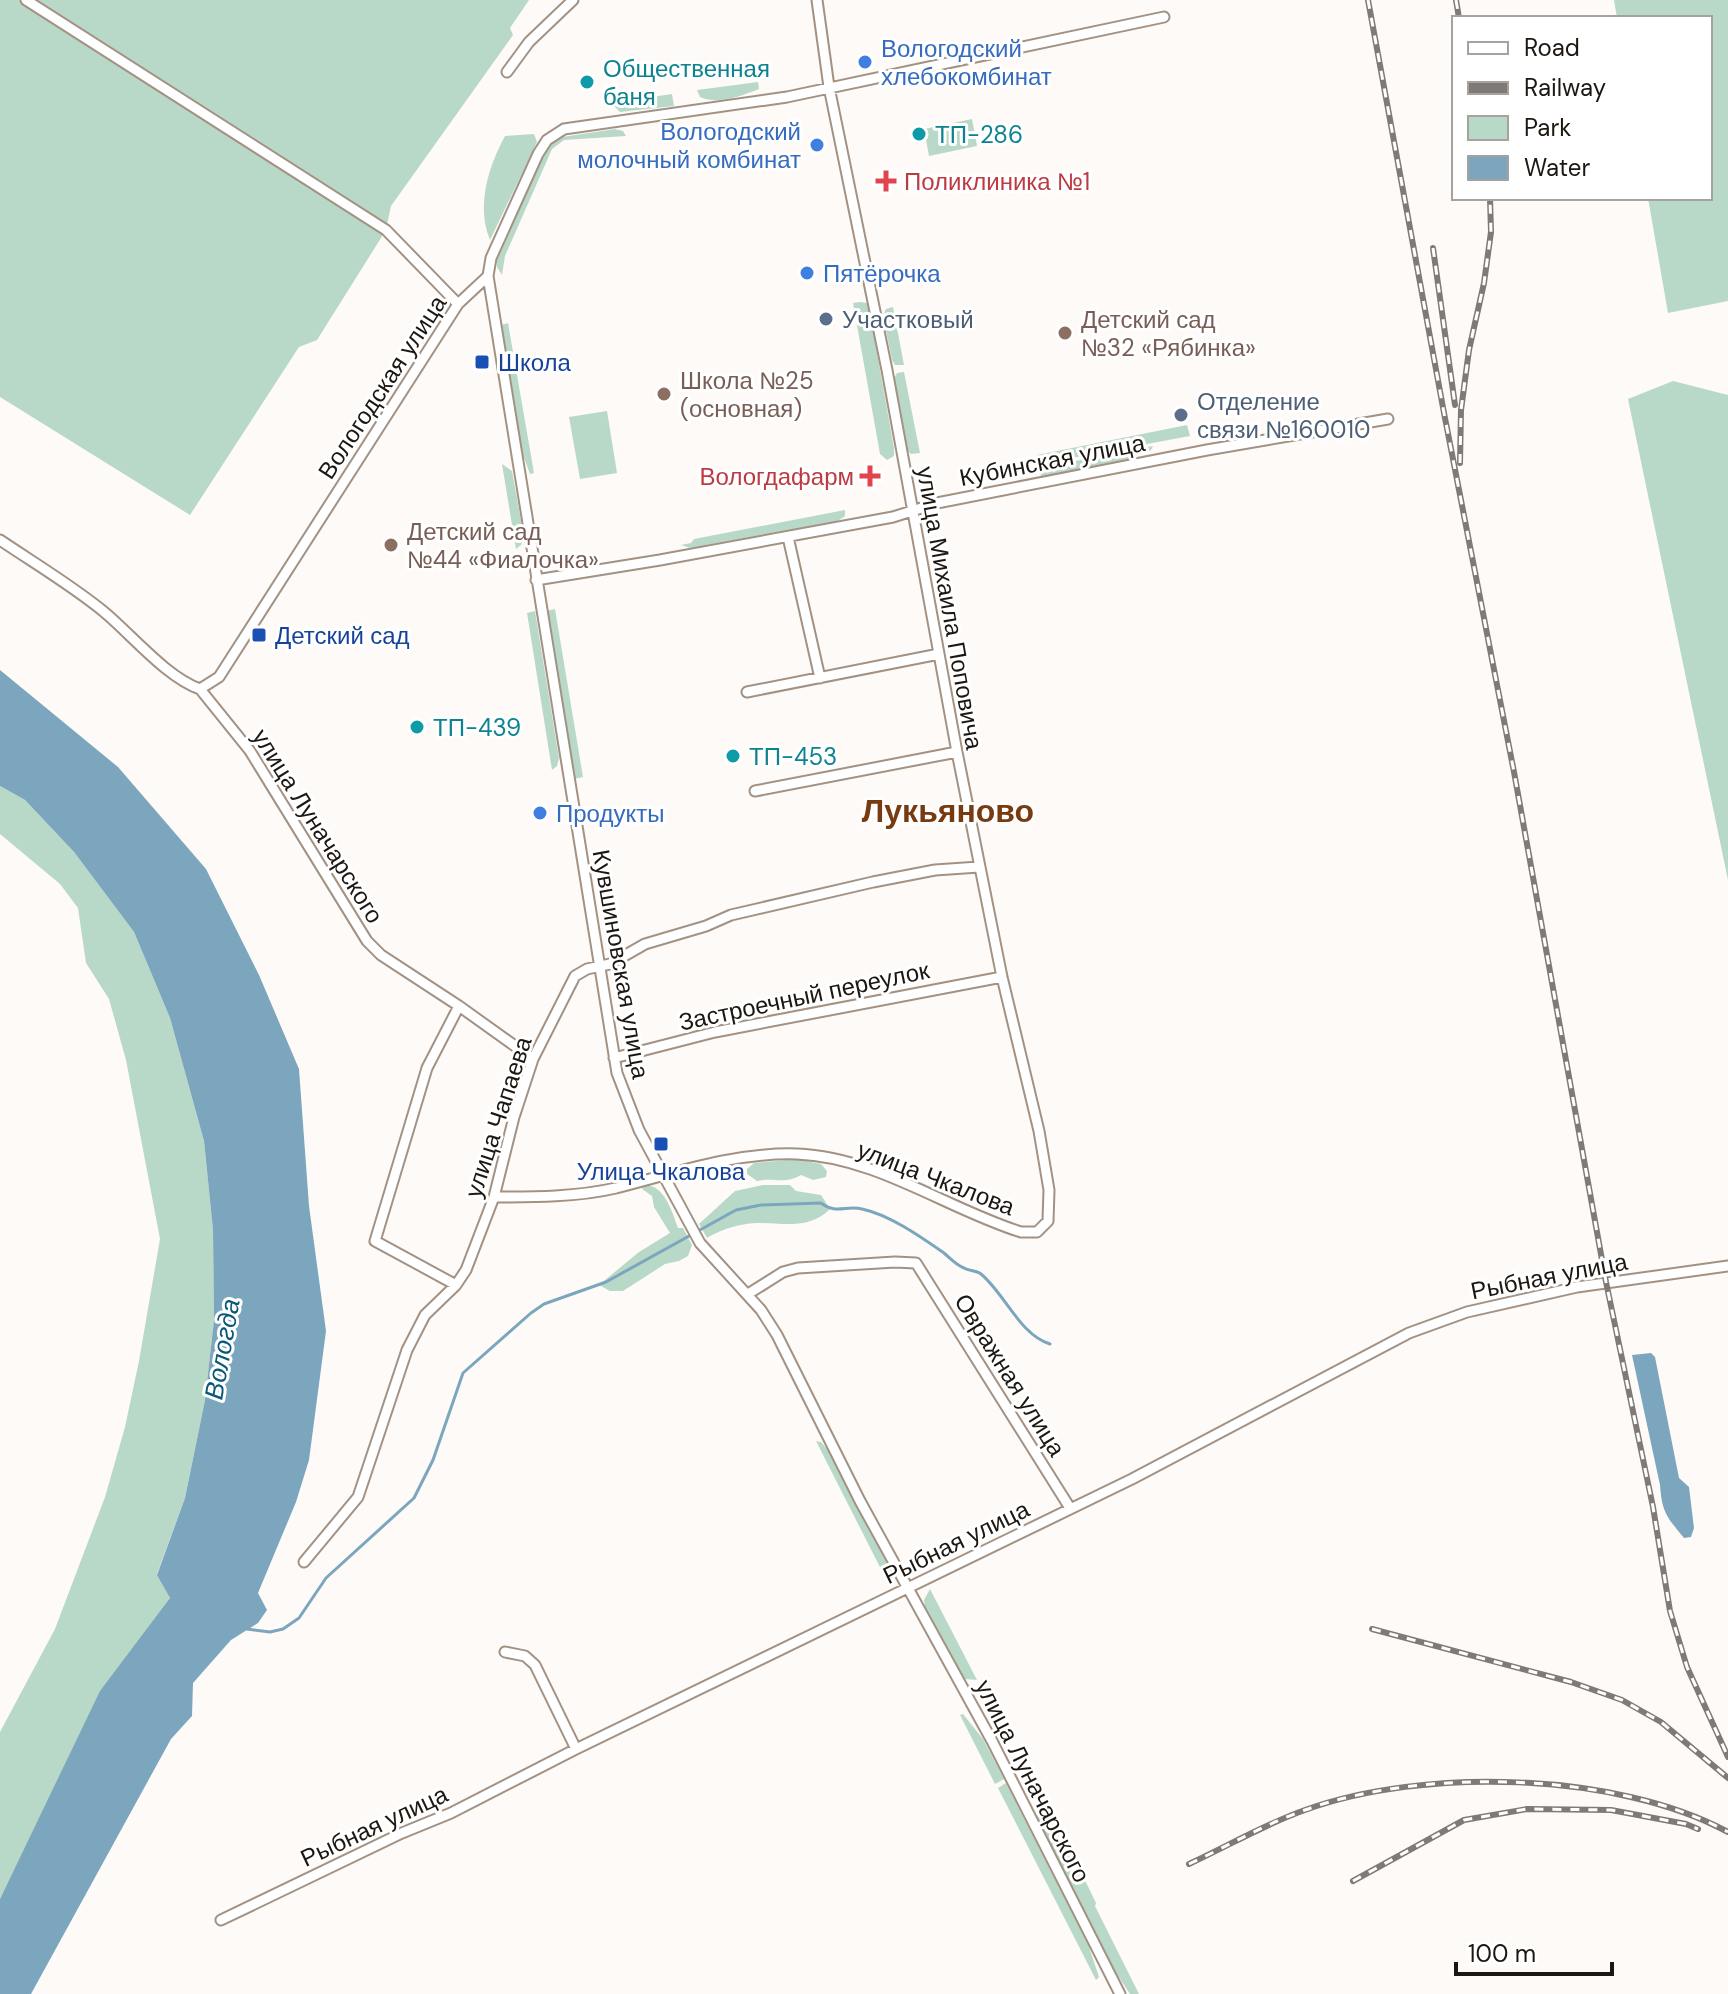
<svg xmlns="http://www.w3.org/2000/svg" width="1728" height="1994" font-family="'DM Sans',sans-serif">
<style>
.green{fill:#b9d9c8}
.water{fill:#7ca6be}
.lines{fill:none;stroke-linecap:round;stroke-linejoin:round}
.stream{stroke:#7ca6be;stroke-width:3}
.minor-casing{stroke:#a39283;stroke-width:13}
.minor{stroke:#fff;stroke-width:9}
.rail-casing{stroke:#807a76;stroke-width:6}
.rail{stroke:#fff;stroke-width:3;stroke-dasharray:9;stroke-linecap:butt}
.shop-dot{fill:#3f7fe0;stroke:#fff;stroke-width:3}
.culture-dot{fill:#0f9aa8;stroke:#fff;stroke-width:3}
.health-dot{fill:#e0444e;stroke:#fff;stroke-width:3}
.service-dot{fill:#5c6f8a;stroke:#fff;stroke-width:3}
.education-dot{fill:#8d6e63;stroke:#fff;stroke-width:3}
.transit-dot{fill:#1a4fb4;stroke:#fff;stroke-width:3}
.labels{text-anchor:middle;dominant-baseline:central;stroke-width:6;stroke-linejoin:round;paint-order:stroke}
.shop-label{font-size:24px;fill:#366cbe;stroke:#fff;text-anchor:start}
.culture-label{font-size:24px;fill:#0d838f;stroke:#fff;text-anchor:start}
.health-label{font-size:24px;fill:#be3a42;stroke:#fff;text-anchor:start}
.service-label{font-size:24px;fill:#4e5e75;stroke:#fff;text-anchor:start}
.education-label{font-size:24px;fill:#785e54;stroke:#fff;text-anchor:start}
.transit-label{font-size:24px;fill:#164399;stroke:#fff;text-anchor:start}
.street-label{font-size:24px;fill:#1d1711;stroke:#fff}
.water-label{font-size:26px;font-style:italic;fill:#095879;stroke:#fff}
.district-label{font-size:32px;font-weight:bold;fill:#783b11;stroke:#fff}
</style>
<rect width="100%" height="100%" fill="#fefaf7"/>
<!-- green -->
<path class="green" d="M 0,0 L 529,0 L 510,28 L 513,35 L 391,206 L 386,230 L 317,340 L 299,347 L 190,515 L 0,397 Z
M 1614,0 L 1728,0 L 1728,301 L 1668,313 L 1648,198 L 1710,198 L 1710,18 L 1617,18 Z
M 758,82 L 759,89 C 741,96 718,105 700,97 L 697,90 Z
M 672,94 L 674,106 L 620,112 L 611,103 Z
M 972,119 L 977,146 L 929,156 L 924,129 Z
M 615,129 L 623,131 L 626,136 L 564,140 L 552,149 L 505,256 L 502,275 L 497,267 L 497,260 L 541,159 L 550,145 L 562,137 Z
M 534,134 L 537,142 L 490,240 C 476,207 488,167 505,136 Z
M 860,302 L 867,303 L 869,308 L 894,448 L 894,456 L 887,460 L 880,454 L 853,303 Z
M 893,307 L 904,365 L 895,365 L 892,360 L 883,316 L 886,309 Z
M 508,323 L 534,473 L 530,474 L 522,452 L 501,325 Z
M 904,372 L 920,453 L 911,454 L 905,448 L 893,380 L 897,373 Z
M 1673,381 L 1728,395 L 1728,880 L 1628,399 Z
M 607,411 L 617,473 L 580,479 L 569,417 Z
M 1187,425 L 1190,436 L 1039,464 L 1037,455 Z
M 1153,446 L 1151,450 L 1128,459 L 1041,476 L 1039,468 Z
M 502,464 L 512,471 L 524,537 L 521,545 L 516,549 Z
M 845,510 L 845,516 L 838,521 L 690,548 L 681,545 L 691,543 L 694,539 Z
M 555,609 L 583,777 L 574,779 L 546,611 Z
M 535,611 L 559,758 L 557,766 L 552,770 L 527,613 Z
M 0,786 L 25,800 L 74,852 L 134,932 L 170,1018 L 204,1141 L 213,1230 L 214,1320 L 205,1400 L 185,1498 L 157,1574 L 170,1598 C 105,1692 50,1796 0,1899 L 0,1732 L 55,1629 L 105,1497 L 125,1427 L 139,1361 L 160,1239 L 126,1060 L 109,999 L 86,963 L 78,908 L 60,884 L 0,834 Z
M 797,1159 L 821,1164 L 827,1171 L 826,1177 L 813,1180 L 801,1175 C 783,1185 776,1177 757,1181 L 747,1174 L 747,1169 L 754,1163 Z
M 644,1185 C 664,1184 672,1211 678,1228 L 683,1228 L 692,1245 L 688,1256 L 679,1261 L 665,1264 L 623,1291 L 610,1291 L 599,1285 L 639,1252 L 670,1233 L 654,1207 L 652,1196 L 642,1189 Z
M 763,1185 L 790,1185 L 796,1191 L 821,1195 L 830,1209 C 809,1230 783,1223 756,1223 C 739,1224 722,1229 707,1238 L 699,1224 L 735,1191 Z
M 816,1441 L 821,1442 L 828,1450 L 892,1573 L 887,1581 Z
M 930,1589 L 977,1680 L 965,1679 L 925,1607 L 924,1600 Z
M 963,1714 L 983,1739 L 1004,1779 L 995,1784 L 960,1715 Z
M 1006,1783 L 1088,1944 L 1099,1977 L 1096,1980 L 998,1788 Z
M 1050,1808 L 1096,1903 L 1095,1906 L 1139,1994 L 1130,1994 L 1114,1970 L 1035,1816 Z"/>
<!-- water -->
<path class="water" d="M 0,670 L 118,767 L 206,869 L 259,975 L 299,1069 L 309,1206 L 326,1331 L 309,1460 L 296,1502 L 258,1593 L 267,1610 L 258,1623 L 231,1640 L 193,1683 L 192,1716 L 171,1739 L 31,1994 L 0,1994 L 0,1899 L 100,1691 L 170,1598 L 157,1575 L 185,1498 L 205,1400 L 214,1320 L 213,1230 L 204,1141 L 170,1018 L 134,932 L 74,852 L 25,800 L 0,786 Z
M 1651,1353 L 1655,1357 L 1679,1478 L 1689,1487 L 1694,1528 L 1691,1537 L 1684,1538 C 1667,1517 1662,1513 1660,1485 L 1632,1355 Z"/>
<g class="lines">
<!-- stream -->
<path class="stream" d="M 247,1629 L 270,1632 L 283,1629 L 299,1618 L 326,1578 L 414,1498 L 433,1460 L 463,1373 L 531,1313 L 544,1304 L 606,1282 L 736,1210 L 761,1205 L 821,1203 C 837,1215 845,1205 862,1209 C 890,1215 921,1237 944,1253 C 950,1258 956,1265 964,1268 C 969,1271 976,1270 981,1274 C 1005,1294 1020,1335 1050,1344"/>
<!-- minor casing -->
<g class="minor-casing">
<path id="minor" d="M 26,0 L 386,230 L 458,304
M 507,72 L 529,42 L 573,0
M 788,537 L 820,678
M 0,540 C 34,563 71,585 103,611 C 131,634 166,677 200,689 L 250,751 L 367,941 L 381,955 L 459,1006 L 533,1059
M 536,580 L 660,560 L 893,517 L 937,503 L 1207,450 L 1388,419
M 200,689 L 219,677 L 458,304 L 488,276
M 747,692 L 939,654
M 755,791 L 957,752
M 614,1058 L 715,1032 L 1002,977
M 494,1197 C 535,1197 577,1197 616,1188 C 675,1173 735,1152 797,1154 C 877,1157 947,1209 1021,1232 L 1037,1232 L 1048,1221 L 1049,1190 L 1039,1131 L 1002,977 L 957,752 L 887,370 L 829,87 L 817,0
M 456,1285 L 375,1241 L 427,1068 L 459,1006
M 748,1294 L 783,1272 L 798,1268 L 895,1262 L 916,1263 L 1070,1508
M 304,1562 L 358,1497 L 407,1350 L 425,1315 L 456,1285 L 466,1270 L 494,1197 L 514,1117 L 533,1059 L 575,976 L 587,969 L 610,964 L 645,944 L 706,926 L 731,915 L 873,882 L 935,870 L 979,867
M 505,1652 L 525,1656 L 535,1665 L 576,1749
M 221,1920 L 402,1833 L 451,1813 L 576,1749 L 1132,1479 L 1409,1333 L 1467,1312 L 1577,1287 L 1728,1266
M 1120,1994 L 992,1741 L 860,1501 L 777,1335 L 761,1310 L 700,1243 L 639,1130 L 617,1073 L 488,276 L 491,258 L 538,154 L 547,140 L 564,129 L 787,97 L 1164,17"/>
</g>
<!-- minor -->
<use href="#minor" class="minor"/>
<!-- rail casing -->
<g class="rail-casing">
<path id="rail" d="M 1368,0 L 1444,413 L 1514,772 L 1606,1282 L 1653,1507 L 1670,1611 L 1687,1667 L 1728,1757
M 1456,0 L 1459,18
M 1433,248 L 1455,405
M 1460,463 L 1461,410 L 1469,350 L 1484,283 L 1491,232 L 1490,198
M 1372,1629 L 1571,1682 L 1622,1700 L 1661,1722 L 1728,1778
M 1189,1864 C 1228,1846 1265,1824 1305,1810 C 1423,1767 1617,1772 1728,1832
M 1353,1881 L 1464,1820 L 1527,1809 L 1611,1810 L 1686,1824 L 1698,1829"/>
</g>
<!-- rail -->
<use href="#rail" class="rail"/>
</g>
<!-- markers -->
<g class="shop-dot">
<circle cx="865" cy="62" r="8"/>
<circle cx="817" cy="145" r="8"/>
<circle cx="807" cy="273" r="8"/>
<circle cx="540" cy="813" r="8"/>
</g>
<g class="culture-dot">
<circle cx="587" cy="82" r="8"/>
<circle cx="919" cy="134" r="8"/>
<circle cx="417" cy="727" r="8"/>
<circle cx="733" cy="756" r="8"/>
</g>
<g class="health-dot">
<path d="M882 169h8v8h8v8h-8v8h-8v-8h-8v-8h8z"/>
<path d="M866 464h8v8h8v8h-8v8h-8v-8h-8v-8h8z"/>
</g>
<g class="service-dot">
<circle cx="826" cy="319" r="8"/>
<circle cx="1181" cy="415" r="8"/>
</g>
<g class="education-dot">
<circle cx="1065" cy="333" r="8"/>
<circle cx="664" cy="394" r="8"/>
<circle cx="391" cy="545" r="8"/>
</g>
<g class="transit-dot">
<rect x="474" y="354" width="16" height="16" rx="4"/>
<rect x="251" y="627" width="16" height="16" rx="4"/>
<rect x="653" y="1136" width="16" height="16" rx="4"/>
</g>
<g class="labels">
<!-- shop labels -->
<g class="shop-label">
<text x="881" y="48">Вологодский<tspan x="881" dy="28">хлебокомбинат</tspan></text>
<text x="801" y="131" text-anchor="end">Вологодский<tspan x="801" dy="28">молочный комбинат</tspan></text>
<text x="823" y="273">Пятёрочка</text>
<text x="556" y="813">Продукты</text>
</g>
<!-- culture labels -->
<g class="culture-label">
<text x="603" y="68">Общественная<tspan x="603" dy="28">баня</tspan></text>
<text x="935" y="134">ТП-286</text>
<text x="433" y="727">ТП-439</text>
<text x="749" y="756">ТП-453</text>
</g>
<!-- health labels -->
<g class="health-label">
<text x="904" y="181">Поликлиника №1</text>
<text x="854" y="476" text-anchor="end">Вологдафарм</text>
</g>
<!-- service labels -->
<g class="service-label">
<text x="842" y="319">Участковый</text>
<text x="1197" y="401">Отделение<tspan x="1197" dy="28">связи №160010</tspan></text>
</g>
<!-- education labels -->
<g class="education-label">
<text x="1081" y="319">Детский сад<tspan x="1081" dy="28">№32 «Рябинка»</tspan></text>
<text x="680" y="380">Школа №25<tspan x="680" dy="28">(основная)</tspan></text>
<text x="407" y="531">Детский сад<tspan x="407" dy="28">№44 «Фиалочка»</tspan></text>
</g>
<!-- transit labels -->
<g class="transit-label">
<text x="498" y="362">Школа</text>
<text x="275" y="635">Детский сад</text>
<text x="661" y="1171" text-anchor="middle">Улица Чкалова</text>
</g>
<!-- street labels -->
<g class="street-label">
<text transform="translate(382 387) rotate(-57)">Вологодская улица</text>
<text transform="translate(1052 460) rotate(-11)">Кубинская улица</text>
<text transform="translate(950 608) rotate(80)">улица Михаила Поповича</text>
<text transform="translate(318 826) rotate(58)">улица Луначарского</text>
<text transform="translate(621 964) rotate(80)">Кувшиновская улица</text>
<text transform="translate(804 996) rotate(-12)">Застроечный переулок</text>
<text transform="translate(498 1117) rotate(-72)">улица Чапаева</text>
<text transform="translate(936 1178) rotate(21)">улица Чкалова</text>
<text transform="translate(1549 1276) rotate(-11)">Рыбная улица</text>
<text transform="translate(1010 1375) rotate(58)">Овражная улица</text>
<text transform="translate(956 1542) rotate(-26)">Рыбная улица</text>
<text transform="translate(1033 1781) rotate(63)">улица Луначарского</text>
<text transform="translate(374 1826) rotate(-25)">Рыбная улица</text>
</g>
<!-- water labels -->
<g class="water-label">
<text transform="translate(222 1349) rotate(-80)">Вологда</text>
</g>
<!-- district labels -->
<g class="district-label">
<text x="948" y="811">Лукьяново</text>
</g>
</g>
<!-- legend -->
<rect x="1452" y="16" width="260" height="184" fill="#ffffff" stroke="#a5a2a0" stroke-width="2"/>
<rect x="1468" y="42" width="40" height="12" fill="#ffffff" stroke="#a5a2a0" stroke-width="2"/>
<text x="1524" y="56" font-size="24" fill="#1d1711">Road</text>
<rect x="1468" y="82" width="40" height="12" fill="#807a76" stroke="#a5a2a0" stroke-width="2"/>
<text x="1524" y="96" font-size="24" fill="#1d1711">Railway</text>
<rect x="1468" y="116" width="40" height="24" fill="#b9d9c8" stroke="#a5a2a0" stroke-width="2"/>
<text x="1524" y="136" font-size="24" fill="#1d1711">Park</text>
<rect x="1468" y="156" width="40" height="24" fill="#7ca6be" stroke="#a5a2a0" stroke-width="2"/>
<text x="1524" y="176" font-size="24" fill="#1d1711">Water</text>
<!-- scale -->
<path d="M1456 1962v12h156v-12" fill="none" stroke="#1d1711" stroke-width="4"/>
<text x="1468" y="1962" font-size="24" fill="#1d1711" stroke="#ffffff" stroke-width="6" paint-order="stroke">100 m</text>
</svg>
